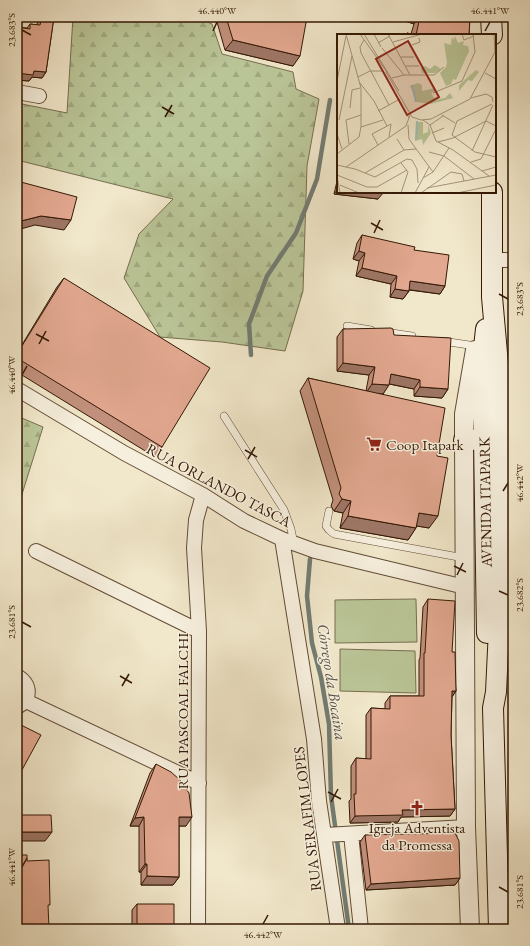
<svg xmlns="http://www.w3.org/2000/svg" width="530" height="946" font-family="'EB Garamond',serif">
<style>
.forest{fill:url(#forest-firs);stroke:#776e4e}
.garden{fill:#bac597;stroke:#776e4e}
.lines{fill:none;stroke-linecap:round;stroke-linejoin:round}
.stream{stroke:#727c72;stroke-width:4.5}
.service-casing{stroke:#634c36;stroke-width:8}
.minor-casing{stroke:#634c36;stroke-width:16}
.tertiary-casing{stroke:#634c36;stroke-width:20}
.secondary-casing{stroke:#341804;stroke-width:22}
.service{stroke:#f6efdd;stroke-width:7}
.minor{stroke:#f6efdd;stroke-width:14}
.tertiary{stroke:#f6efdd;stroke-width:18}
.secondary{stroke:#f6efdd;stroke-width:20}
.wall{fill:#c2907c;stroke:#341804}
.shaded-wall{fill:#9e7665;stroke:#341804}
.building{fill:#e2a890;stroke:#341804}
.ticks{fill:none;stroke:#341804;stroke-width:1.5}
.labels{text-anchor:middle;dominant-baseline:central;stroke-width:3;stroke-linejoin:round;paint-order:stroke}
.poi-label{font-size:15px;fill:#341804;stroke:#f6efdd;text-anchor:start}
.street-label{font-size:15px;fill:#341804;stroke:#f6efdd}
.water-label{font-size:16px;font-style:italic;fill:#585244;stroke:#f6efdd}
.inset-river{fill:none;stroke:#9bbfbc;stroke-width:2}
.inset-road{fill:none;stroke:#a5947b;stroke-width:1}
.view{fill:#8f2418;fill-opacity:0.15;stroke:#8f2418;stroke-width:2}
.inset-edge{fill:none;stroke:#341804;stroke-width:2}
.neatline{fill:none;stroke:#341804;stroke-width:1.5}
.ticks-label{font-size:10px;text-anchor:middle;fill:#341804}
</style>
<defs>
<pattern id="forest-firs" width="22" height="20" patternUnits="userSpaceOnUse"><rect width="22" height="20" fill="#bac597"/><path d="M5 1l3.5 6h-7zM16 11l3.5 6h-7z" fill="#a0a880"/></pattern>
</defs>
<rect width="100%" height="100%" fill="#f1e7ca"/>
<filter id="stains"><feTurbulence type="fractalNoise" baseFrequency=".005" numOctaves="4"/><feColorMatrix values="0 0 0 0 .2 0 0 0 0 .09 0 0 0 0 .02 0 0 0 .5 -.17"/></filter>
<radialGradient id="worn" r=".72"><stop offset=".6" stop-color="#630" stop-opacity="0"/><stop offset="1" stop-color="#630" stop-opacity=".3"/></radialGradient>
<!-- forest -->
<path class="forest" d="M 73,17 L 197,17 L 212,24 L 222,54 L 293,72 L 296,89 L 319,99 L 307,166 L 303,291 L 285,351 L 222,342 L 160,337 L 124,278 L 139,234 L 173,199 L 17,160 L 17,103 L 67,113 Z
M 17,416 L 43,427 L 18,507 L 17,507 Z"/>
<!-- garden -->
<path class="garden" d="M 416,599 L 417,642 L 335,643 L 335,600 Z
M 340,649 L 415,651 L 416,693 L 340,691 Z"/>
<g class="lines">
<!-- stream -->
<path class="stream" d="M 251,355 L 249,324 L 267,276 L 296,233 L 317,179 L 330,100
M 310,559 L 307,596 L 312,643 L 321,677 L 329,724 L 331,796 L 349,929"/>
<!-- service casing -->
<g class="service-casing">
<path id="service" d="M 347,326 L 371,330
M 385,332 L 412,336
M 442,341 L 476,346
M 224,416 L 284,510 L 291,529 L 294,544
M 329,511 L 326,526 L 329,530 L 334,534 L 464,558"/>
</g>
<!-- minor casing -->
<g class="minor-casing">
<path id="minor" d="M 17,92 L 39,96
M 491,260 L 513,260
M 17,389 L 124,453 L 203,495 L 244,521 L 282,539 L 315,551 L 465,587
M 282,539 L 314,739 L 319,801 L 338,929
M 36,551 L 199,631
M 17,676 C 27,682 30,690 26,701 L 17,707
M 26,701 L 199,783
M 351,834 L 361,929
M 325,835 L 466,827
M 198,929 L 199,631 L 194,548 L 196,520 L 203,495"/>
</g>
<!-- tertiary casing -->
<g class="tertiary-casing">
<path id="tertiary" d="M 470,929 L 466,827 L 464,440 L 464,414 L 475,350"/>
</g>
<!-- secondary casing -->
<g class="secondary-casing">
<path id="secondary" d="M 491,17 L 492,35
M 492,192 L 492,297 L 499,376 L 502,566 L 496,692 L 493,708 L 499,929
M 486,329 L 481,375 L 484,439 L 487,633
M 464,440 L 496,439"/>
</g>
<!-- service -->
<use href="#service" class="service"/>
<!-- minor -->
<use href="#minor" class="minor"/>
<!-- tertiary -->
<use href="#tertiary" class="tertiary"/>
<!-- secondary -->
<use href="#secondary" class="secondary"/>
</g>
<!-- wall -->
<path class="wall" d="M 38,17 L 54,17 L 46,72 L 42,78 L 32,77 L 29,81 L 17,80 L 17,27 L 27,28 L 30,24 L 37,25 Z
M 208,17 L 307,17 L 293,66 L 225,50 L 217,22 Z
M 393,17 L 470,17 L 469,35 L 406,35 L 407,33 L 411,34 L 414,24 Z
M 338,177 L 338,192 L 378,199 L 334,194 Z
M 362,235 L 414,250 L 445,286 L 440,294 L 409,290 L 409,291 L 403,299 L 390,297 L 391,284 L 356,276 L 359,261 L 353,259 L 357,243 Z
M 64,278 L 162,447 L 155,457 L 17,372 L 17,353 L 57,287 Z
M 343,329 L 394,335 L 448,389 L 442,398 L 414,396 L 414,389 L 389,384 L 383,394 L 379,393 L 437,456 L 429,528 L 417,526 L 408,540 L 340,528 L 343,513 L 334,511 L 331,506 L 333,500 L 300,391 L 308,378 L 366,391 L 369,375 L 337,371 L 337,337 Z
M 428,599 L 452,652 L 456,691 L 452,697 L 451,735 L 455,809 L 450,816 L 401,817 L 398,822 L 350,823 L 349,801 L 351,799 L 351,766 L 356,758 L 366,759 L 366,715 L 371,708 L 385,709 L 385,703 L 390,696 L 419,696 L 419,660 L 420,658 L 423,607 Z
M 156,764 L 186,826 L 179,826 L 179,877 L 173,885 L 141,885 L 141,872 L 139,872 L 139,826 L 130,826 L 150,773 Z
M 365,835 L 460,878 L 455,885 L 366,890 L 360,842 Z
M 137,904 L 174,929 L 132,929 L 132,910 Z"/>
<!-- shaded-wall -->
<path class="shaded-wall" d="M 393,17 L 419,17 L 414,24 Z
M 233,40 L 300,56 L 293,66 L 225,50 Z
M 34,71 L 46,72 L 42,78 L 32,77 L 29,81 L 17,80 L 17,73 Z
M 338,189 L 338,192 L 384,192 L 378,199 L 334,194 Z
M 41,216 L 71,220 L 64,230 L 35,225 L 17,230 L 17,222 Z
M 359,251 L 365,253 L 359,261 L 353,259 Z
M 362,268 L 397,276 L 391,284 L 356,276 Z
M 410,281 L 445,286 L 440,294 L 404,289 Z
M 395,289 L 409,291 L 403,299 L 390,297 Z
M 343,363 L 375,367 L 369,375 L 337,371 Z
M 391,374 L 420,380 L 414,389 L 385,383 Z
M 372,384 L 389,385 L 383,394 L 366,393 Z
M 420,387 L 448,389 L 442,398 L 414,396 Z
M 342,499 L 351,501 L 343,513 L 334,511 Z
M 419,513 L 438,516 L 429,528 L 411,525 Z
M 348,516 L 416,528 L 408,540 L 340,528 Z
M 452,691 L 456,691 L 451,698 Z
M 455,809 L 450,816 L 401,817 L 398,822 L 350,823 L 355,816 L 402,810 Z
M 144,817 L 139,826 L 130,826 L 135,818 Z
M 179,817 L 192,817 L 186,826 L 173,826 Z
M 17,832 L 52,832 L 45,841 L 17,841 Z
M 145,864 L 147,864 L 141,872 L 139,872 Z
M 147,876 L 179,877 L 173,885 L 141,885 Z
M 460,878 L 455,885 L 366,890 L 371,884 Z"/>
<!-- building -->
<path class="building" d="M 42,17 L 54,17 L 46,72 L 34,71 L 33,75 L 17,73 L 17,27 L 30,29 L 30,24 L 40,25 Z
M 226,17 L 307,17 L 300,56 L 233,40 Z
M 420,17 L 470,17 L 469,35 L 416,35 Z
M 407,33 L 414,35 L 406,35 Z
M 17,181 L 77,197 L 71,220 L 41,216 L 17,222 Z
M 362,235 L 415,247 L 414,250 L 449,255 L 445,286 L 410,281 L 409,291 L 395,289 L 397,276 L 362,268 L 365,253 L 359,251 Z
M 64,278 L 210,368 L 162,447 L 17,358 L 17,354 Z
M 391,328 L 393,329 L 394,335 L 451,338 L 448,389 L 420,387 L 420,380 L 391,374 L 389,385 L 372,384 L 375,367 L 343,363 L 343,329 Z
M 308,378 L 445,408 L 437,456 L 448,458 L 438,516 L 419,513 L 416,528 L 348,516 L 351,501 L 342,499 L 339,494 L 341,488 Z
M 428,599 L 455,601 L 452,652 L 455,652 L 456,691 L 452,691 L 451,735 L 455,809 L 402,810 L 403,815 L 355,816 L 354,794 L 356,794 L 356,758 L 371,759 L 371,708 L 390,709 L 390,696 L 424,696 L 424,653 L 425,653 Z
M 17,723 L 41,735 L 17,779 Z
M 156,764 L 171,772 L 180,780 L 189,793 L 192,817 L 179,817 L 179,877 L 147,876 L 147,864 L 145,864 L 144,817 L 135,818 Z
M 17,815 L 51,815 L 52,832 L 17,832 Z
M 455,833 L 459,841 L 460,878 L 371,884 L 365,835 Z
M 17,855 L 27,855 L 27,861 L 49,860 L 50,905 L 48,905 L 49,929 L 17,929 Z
M 137,904 L 174,904 L 174,929 L 137,929 Z"/>
<!-- ticks -->
<path class="ticks" d="M 22,30 L 31,35M 213,31 L 217,22M 485,31 L 490,22M 162,107 L 174,114M 165,117 L 172,105M 371,223 L 383,230M 374,233 L 380,220M 499,294 L 508,299M 36,334 L 49,341M 39,344 L 46,331M 22,375 L 27,366M 245,450 L 257,457M 248,459 L 255,447M 503,491 L 508,483M 454,566 L 466,572M 457,575 L 463,563M 499,591 L 508,595M 22,622 L 31,627M 120,676 L 132,683M 122,686 L 129,674M 328,792 L 341,799M 331,802 L 338,789M 22,867 L 27,858M 499,887 L 508,892M 263,924 L 268,915"/>
<!-- icons -->
<defs>
<g id="supermarket-bare" transform="scale(1.2)"><path d="M-6-5.5h2.5l.6 2H6L4.5 2H-2.5L-4.4-4H-6ZM-1.5 3.2a1.3 1.3 0 1 0 .1 0ZM3 3.2a1.3 1.3 0 1 0 .1 0Z" fill="#8f2418" stroke="#f6efdd" stroke-width="2.5" paint-order="stroke"/></g>
<g id="church-bare" transform="scale(1.2)"><path d="M-1.2-6h2.4v3.5h3.3v2.4h-3.3V6h-2.4V-.1h-3.3v-2.4h3.3Z" fill="#8f2418" stroke="#f6efdd" stroke-width="2.5" paint-order="stroke"/></g>
</defs>
<g fill-rule="evenodd">
<use href="#supermarket-bare" x="374" y="444"/>
<use href="#church-bare" x="417" y="808"/>
</g>
<g class="labels">
<!-- poi labels -->
<g class="poi-label">
<text x="386" y="444">Coop Itapark</text>
<text x="417" y="827" text-anchor="middle">Igreja Adventista<tspan x="417" dy="17">da Promessa</tspan></text>
</g>
<!-- street labels -->
<g class="street-label">
<text transform="translate(219 485) rotate(28)">RUA ORLANDO TASCA</text>
<text transform="translate(485 502) rotate(-91)">AVENIDA ITAPARK</text>
<text transform="translate(182 711) rotate(-90)">RUA PASCOAL FALCHI</text>
<text transform="translate(307 819) rotate(-97)">RUA SERAFIM LOPES</text>
</g>
<!-- water labels -->
<g class="water-label">
<text transform="translate(332 682) rotate(81)">Córrego da Bocaina</text>
</g>
</g>
<!-- overview -->
<g transform="translate(337 34)">
<rect width="159" height="159" fill="#f1e7ca"/>
<path d="M 118,2 L 121,9 L 127,7 L 126,11 L 131,12 L 132,17 L 119,46 L 116,45 L 114,50 L 109,52 L 103,39 L 109,33 L 110,28 L 107,9 L 114,11 L 115,3 L 117,6 Z" fill="#bac597"/>
<path d="M 98,31 L 104,35 L 98,39 L 85,39 L 84,34 L 88,32 L 93,35 ZM 139,36 L 142,38 L 135,47 L 131,46 L 122,57 L 122,51 ZM 81,49 L 85,51 L 85,57 L 98,54 L 99,57 L 94,59 L 98,66 L 108,64 L 113,59 L 116,64 L 94,70 L 80,68 L 73,52 ZM 81,88 L 86,88 L 86,100 L 91,98 L 91,91 L 94,99 L 86,111 L 85,105 L 78,107 Z" fill="#bac597"/>
<path class="inset-river" d="M 75,51 L 79,68M 79,106 L 80,87"/>
<path class="inset-road" d="M 23,0 L 50,38M 27,0 L 62,57M 37,0 L 44,13M 51,0 L 73,41M 125,0 L 127,6 L 137,2M 27,6 L 23,13 L 24,19 L 52,71M 56,8 L 85,0M 41,9 L 53,2M 75,11 L 83,8 L 82,4M 45,14 L 67,41M 64,23 L 77,23M 39,25 L 72,84M 69,32 L 82,32M 49,38 L 75,83 L 84,86 L 94,85 L 133,65 L 158,18 L 157,0M 148,39 L 159,45M 21,43 L 33,37 L 46,37M 55,44 L 67,41 L 97,41 L 107,33M 0,47 L 9,2M 23,49 L 37,67 L 50,92M 96,59 L 125,47 L 138,18 L 136,0M 134,64 L 149,60 L 155,63 L 156,68M 155,70 L 120,87 L 115,101 L 138,118 L 159,123M 13,74 L 15,56 L 23,54M 41,77 L 63,65M 105,81 L 118,89M 2,86 L 15,22M 86,86 L 93,91 L 99,107 L 116,116 L 152,142M 71,91 L 72,105 L 96,138M 93,91 L 106,82M 24,93 L 46,86M 95,99 L 107,94M 0,100 L 5,115M 60,105 L 67,116M 101,108 L 116,104 L 149,87 L 159,92M 12,110 L 9,86 L 24,81M 41,111 L 35,100 L 54,90 L 52,103M 135,117 L 156,71M 92,118 L 107,122 L 137,145M 0,120 L 22,103 L 24,93 L 24,54 L 9,0M 75,126 L 80,135 L 81,149M 134,128 L 144,125 L 159,95M 64,129 L 71,138 L 64,159M 0,131 L 18,135 L 38,143 L 70,125 L 75,126M 9,133 L 69,92 L 73,81M 145,137 L 159,133M 28,139 L 67,116 L 79,115M 0,141 L 30,153 L 40,153 L 70,136M 0,142 L 3,159M 86,144 L 96,138 L 112,114M 3,151 L 22,159M 90,154 L 159,141M 78,159 L 92,133M 84,159 L 114,138 L 125,140 L 127,147M 120,159 L 159,151"/>
<path class="view" d="M 71,7 L 102,63 L 70,81 L 39,25 Z"/>
<rect width="159" height="159" class="inset-edge"/>
</g>
<!-- margin -->
<rect width="530" height="946" fill="none" stroke="#f1e7ca" stroke-width="44"/>
<rect x="22" y="22" width="486" height="902" class="neatline"/>
<g class="ticks-label">
<text x="217" y="14">46.440°W</text>
<text x="490" y="14">46.441°W</text>
<text transform="translate(11 30) rotate(-90)" y="4">23.683°S</text>
<text transform="translate(519 299) rotate(-90)" y="4">23.683°S</text>
<text transform="translate(11 375) rotate(-90)" y="4">46.440°W</text>
<text transform="translate(519 483) rotate(-90)" y="4">46.442°W</text>
<text transform="translate(519 595) rotate(-90)" y="4">23.682°S</text>
<text transform="translate(11 622) rotate(-90)" y="4">23.681°S</text>
<text transform="translate(11 867) rotate(-90)" y="4">46.441°W</text>
<text transform="translate(519 892) rotate(-90)" y="4">23.681°S</text>
<text x="263" y="938">46.442°W</text>
</g>
<rect width="100%" height="100%" filter="url(#stains)"/>
<rect width="100%" height="100%" fill="url(#worn)"/>
</svg>
